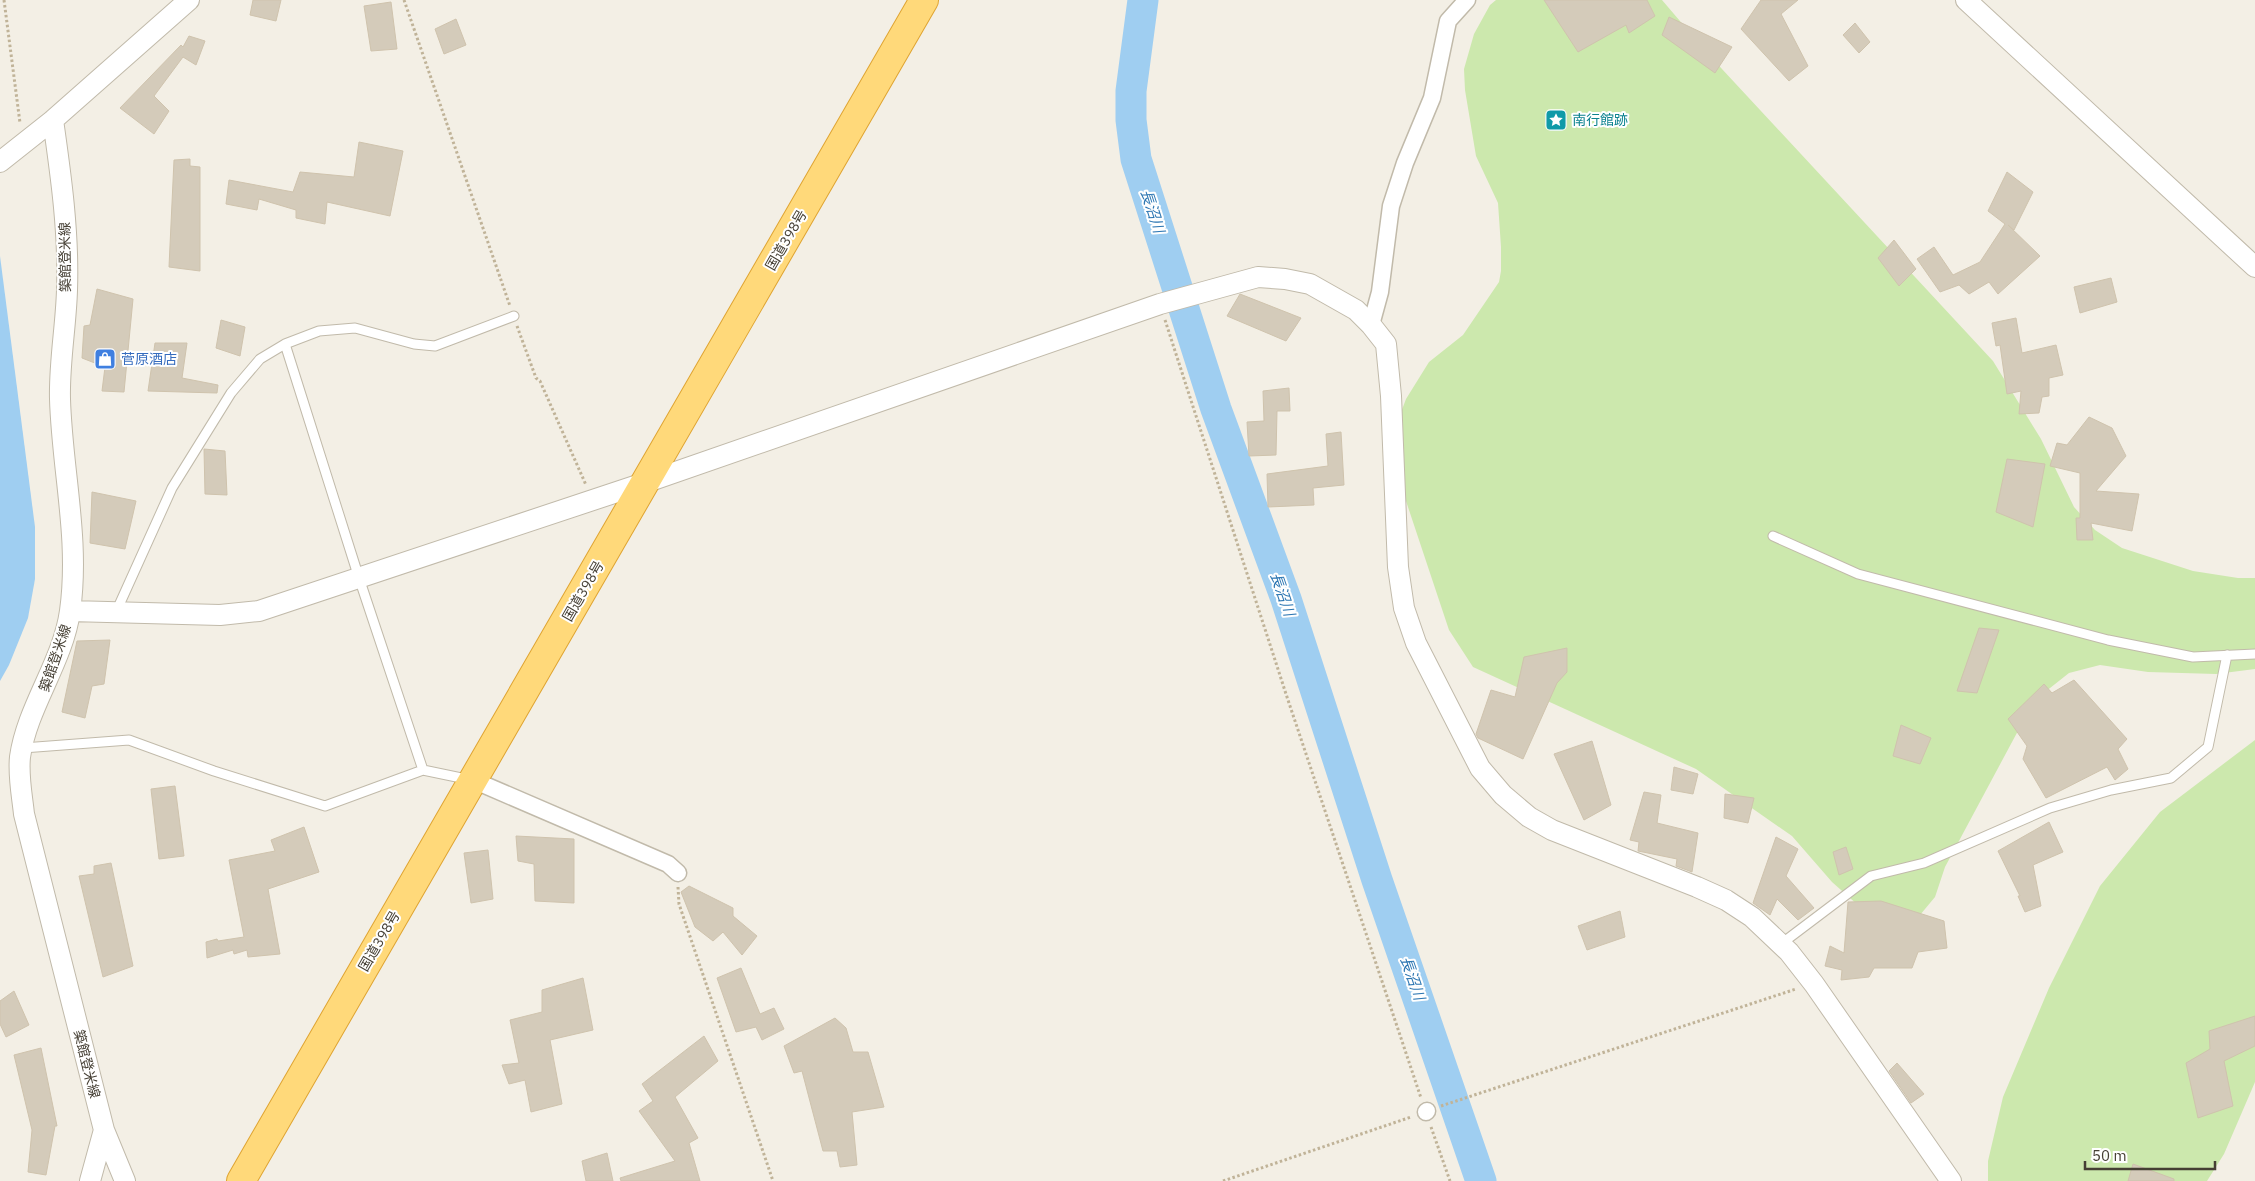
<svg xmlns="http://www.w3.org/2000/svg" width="2255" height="1181" font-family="'IBM Plex Sans','Noto Sans JP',sans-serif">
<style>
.green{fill:#cce8ad}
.water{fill:#9fcef1}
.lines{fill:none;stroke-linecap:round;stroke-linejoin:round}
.river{stroke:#9fcef1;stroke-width:31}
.building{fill:#d4cbba;stroke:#cfc3ad}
.service-casing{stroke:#c1baaa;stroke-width:11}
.minor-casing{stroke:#c1baaa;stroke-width:19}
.tertiary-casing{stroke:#c1baaa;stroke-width:22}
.trunk-casing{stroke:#dfa432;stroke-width:30}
.path{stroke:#c0b398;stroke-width:3;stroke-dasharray:2.5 2.5;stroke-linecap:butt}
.service{stroke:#fff;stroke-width:9}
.minor{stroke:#fff;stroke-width:16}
.tertiary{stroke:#fff;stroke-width:20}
.trunk{stroke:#ffd97a;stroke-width:28}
.labels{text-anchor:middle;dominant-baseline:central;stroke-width:4;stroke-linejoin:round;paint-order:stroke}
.culture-label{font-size:14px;fill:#0d838f;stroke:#fff;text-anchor:start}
.street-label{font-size:14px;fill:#453f34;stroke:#fff}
.shop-label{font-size:14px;fill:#366cbe;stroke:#fff;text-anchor:start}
.water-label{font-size:15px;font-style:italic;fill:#2c76b2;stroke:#fff}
</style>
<rect width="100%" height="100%" fill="#f3efe5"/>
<!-- green -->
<path class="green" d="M 1496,0 L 1662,0 L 1709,55 L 1993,361 L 2041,439 L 2074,507 L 2095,530 L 2122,548 L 2193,571 L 2238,578 L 2255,578 L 2255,669 L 2216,674 L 2148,672 L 2100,665 L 2069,673 L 2045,692 L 2019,729 L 1945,867 L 1935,897 L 1920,915 L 1859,906 L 1832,882 L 1792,836 L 1696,769 L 1473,667 L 1449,630 L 1394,465 L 1394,431 L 1406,399 L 1429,362 L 1463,335 L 1499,282 L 1501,271 L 1501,247 L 1498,203 L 1476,156 L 1465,90 L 1464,69 L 1474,34 L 1490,5 Z
M 2255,740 L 2255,1082 L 2224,1154 L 2207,1181 L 1988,1181 L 1988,1161 L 2003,1097 L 2049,988 L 2100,886 L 2160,812 Z"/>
<!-- water -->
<path class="water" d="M 0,256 L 35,527 L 35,579 L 28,618 L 9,665 L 0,681 Z"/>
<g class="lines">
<!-- river -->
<path class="river" d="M 1143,0 L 1131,91 L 1131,120 L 1136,159 L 1216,409 L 1286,599 L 1377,880 L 1481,1181"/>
</g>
<!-- building -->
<path class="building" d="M 253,0 L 281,0 L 276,21 L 250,15 Z
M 1544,0 L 1647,0 L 1655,16 L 1629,33 L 1626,25 L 1578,52 Z
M 1761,0 L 1798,0 L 1781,14 L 1808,66 L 1789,81 L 1741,29 Z
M 391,2 L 397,49 L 371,51 L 364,6 Z
M 1669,17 L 1732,47 L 1715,73 L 1662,35 Z
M 456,19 L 466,45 L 444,54 L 435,29 Z
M 1855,23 L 1870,42 L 1859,53 L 1843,35 Z
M 189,36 L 205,41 L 196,65 L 183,57 L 154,96 L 169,111 L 154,134 L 120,108 L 181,45 L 183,47 Z
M 359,142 L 403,151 L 390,216 L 327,202 L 325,224 L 296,218 L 296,210 L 259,199 L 257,210 L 226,204 L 229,180 L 293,192 L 300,172 L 354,177 Z
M 190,159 L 190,166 L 200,167 L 200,271 L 169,267 L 174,160 Z
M 2007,172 L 2033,192 L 2014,230 L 2008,225 L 2040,256 L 1998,294 L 1989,282 L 1969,294 L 1959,285 L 1940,292 L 1917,259 L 1934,247 L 1953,275 L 1980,262 L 2005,224 L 1988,211 Z
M 1894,240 L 1916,269 L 1899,286 L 1878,258 Z
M 2111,278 L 2117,302 L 2080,313 L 2074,287 Z
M 97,289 L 133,299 L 124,392 L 102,391 L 105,367 L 82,358 L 84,326 L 90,325 Z
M 1240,294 L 1301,318 L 1286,341 L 1227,316 Z
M 2016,318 L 2022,353 L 2056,345 L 2063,375 L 2049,378 L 2049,396 L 2042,397 L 2039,413 L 2019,414 L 2021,391 L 2007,394 L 2000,345 L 1996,346 L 1992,323 Z
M 221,320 L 245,327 L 240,356 L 216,348 Z
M 155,343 L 187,343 L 182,378 L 218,385 L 217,393 L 148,391 Z
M 1289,388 L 1290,411 L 1277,411 L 1276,455 L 1249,456 L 1247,422 L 1264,421 L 1263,391 Z
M 2089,417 L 2112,428 L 2126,456 L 2096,491 L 2139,494 L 2132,531 L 2091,523 L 2093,540 L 2077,540 L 2076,518 L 2080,518 L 2080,473 L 2050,466 L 2057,443 L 2067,445 Z
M 1341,432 L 1344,485 L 1313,488 L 1314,505 L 1268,507 L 1267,474 L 1328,466 L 1326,434 Z
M 204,449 L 225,451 L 227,495 L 205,494 Z
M 2007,459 L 2045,464 L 2033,527 L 1996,512 Z
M 92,492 L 136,501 L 125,549 L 90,543 Z
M 1979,628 L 1999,630 L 1977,693 L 1957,691 Z
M 110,640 L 104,684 L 92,686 L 85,718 L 62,712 L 77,641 Z
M 1567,648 L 1567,672 L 1557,683 L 1523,759 L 1478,738 L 1476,734 L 1491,690 L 1515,697 L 1524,657 Z
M 2074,680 L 2127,739 L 2118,749 L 2128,769 L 2115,780 L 2107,767 L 2046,798 L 2023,759 L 2027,746 L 2008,719 L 2044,684 L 2052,693 Z
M 1901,725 L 1931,738 L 1920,764 L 1893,756 Z
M 1592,741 L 1611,805 L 1584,820 L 1554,754 Z
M 1674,767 L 1698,774 L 1693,794 L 1671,790 Z
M 175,786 L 184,856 L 159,859 L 151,789 Z
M 1644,792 L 1661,795 L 1657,823 L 1698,833 L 1692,872 L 1676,866 L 1677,859 L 1638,851 L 1639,842 L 1630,840 Z
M 1725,794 L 1754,798 L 1748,823 L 1724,818 Z
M 2049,822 L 2063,852 L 2033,865 L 2041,906 L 2025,912 L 2018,896 L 2020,896 L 1998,851 Z
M 304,827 L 319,872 L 268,889 L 280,954 L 248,957 L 247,950 L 234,954 L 233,950 L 207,958 L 206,942 L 217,939 L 218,941 L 244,937 L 229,860 L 275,851 L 271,840 Z
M 516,836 L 574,839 L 574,903 L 535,901 L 534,864 L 518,861 Z
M 1776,837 L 1798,849 L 1786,876 L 1814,908 L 1798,920 L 1777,899 L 1770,915 L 1753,903 Z
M 1846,847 L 1853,869 L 1839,875 L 1833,852 Z
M 488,850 L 493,899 L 471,903 L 464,853 Z
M 111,863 L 133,966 L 103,977 L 79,876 L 94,874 L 94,866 Z
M 689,886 L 733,908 L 733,916 L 757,936 L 742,955 L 723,932 L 713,941 L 695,927 L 681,892 Z
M 1881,901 L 1944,921 L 1947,948 L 1918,952 L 1912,968 L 1874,968 L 1869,977 L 1841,980 L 1842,970 L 1825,966 L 1830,946 L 1844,953 L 1848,902 Z
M 1620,911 L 1625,937 L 1587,950 L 1578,926 Z
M 741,968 L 760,1014 L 774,1008 L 784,1029 L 762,1040 L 756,1027 L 736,1032 L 717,978 Z
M 583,978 L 593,1030 L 550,1040 L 562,1104 L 531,1112 L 525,1080 L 509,1084 L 502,1065 L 519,1063 L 510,1020 L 542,1012 L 542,990 Z
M 14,991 L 29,1025 L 6,1037 L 0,1024 L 0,1001 Z
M 2255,1016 L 2255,1046 L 2224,1061 L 2233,1106 L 2198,1118 L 2186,1063 L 2210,1049 L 2209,1031 Z
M 835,1018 L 846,1028 L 853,1052 L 868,1052 L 884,1107 L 852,1112 L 857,1165 L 840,1167 L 837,1151 L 823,1151 L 802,1071 L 794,1073 L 784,1046 Z
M 704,1036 L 718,1061 L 675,1097 L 698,1138 L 689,1143 L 700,1181 L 621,1181 L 620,1178 L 675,1161 L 639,1111 L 653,1101 L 642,1084 Z
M 41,1048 L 57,1126 L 55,1126 L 46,1175 L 28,1172 L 32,1130 L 14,1055 Z
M 1897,1063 L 1924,1094 L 1911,1103 L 1889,1071 Z
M 607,1153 L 613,1181 L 586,1181 L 582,1161 Z
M 2133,1164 L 2174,1179 L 2174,1181 L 2128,1181 Z"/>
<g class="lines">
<!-- service casing -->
<g class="service-casing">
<path id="service" d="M 285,344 L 359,578 L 423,770
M 1773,536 L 1858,574 L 2108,640 L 2193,657 L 2255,654
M 116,612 L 172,488 L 231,393 L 260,359 L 285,344 L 319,331 L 355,328 L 414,344 L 435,346 L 514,316
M 23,748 L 129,740 L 214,771 L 325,806 L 423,770 L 471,780
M 1781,944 L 1871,876 L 1924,863 L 2050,808 L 2111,790 L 2171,778 L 2208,747 L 2227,655"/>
</g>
<!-- minor casing -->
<g class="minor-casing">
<path id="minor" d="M 1371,325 L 1380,292 L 1391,206 L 1405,163 L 1432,98 L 1448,21 L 1467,0
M 473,780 L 668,864 L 678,873
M 1426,1112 L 1427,1111"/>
</g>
<!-- tertiary casing -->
<g class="tertiary-casing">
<path id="tertiary" d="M 1966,0 L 2255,267
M 53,120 C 61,176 69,233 67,290 C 66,326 59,363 60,399 C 62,470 80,539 70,611 C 63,662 27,707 20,757 C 18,776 22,795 24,814 L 104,1130 L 125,1181
M 0,162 L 53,120 L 189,0
M 70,611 L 220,615 L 259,611 L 647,482 L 1160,304 L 1258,277 L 1285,279 L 1310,284 L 1356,310 L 1371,325 L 1386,344 L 1391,396 L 1398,567 L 1404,608 L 1416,643 L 1480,768 L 1503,795 L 1529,817 L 1552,830 L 1697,887 L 1726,900 L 1752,917 L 1789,952 L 1814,984 L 1951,1181
M 90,1181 L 104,1130"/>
</g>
<!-- trunk casing -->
<g class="trunk-casing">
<path id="trunk" d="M 241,1181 L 924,0"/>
</g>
<!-- path -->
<path class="path" d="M 4,0 L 20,123
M 404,0 L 510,306
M 1165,320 L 1286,694 L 1421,1098
M 517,326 L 536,378 L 540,381 L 586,485
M 678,887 L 679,904 L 773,1181
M 1441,1106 L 1796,989
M 1431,1127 L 1450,1181
M 1223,1181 L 1411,1117"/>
<!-- service -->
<use href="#service" class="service"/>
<!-- minor -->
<use href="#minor" class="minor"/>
<!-- tertiary -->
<use href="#tertiary" class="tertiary"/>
<!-- trunk -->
<use href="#trunk" class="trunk"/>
</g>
<!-- icons -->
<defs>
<g id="sight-square" transform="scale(1.125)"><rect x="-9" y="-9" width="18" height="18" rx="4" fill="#0f9aa8" stroke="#fff"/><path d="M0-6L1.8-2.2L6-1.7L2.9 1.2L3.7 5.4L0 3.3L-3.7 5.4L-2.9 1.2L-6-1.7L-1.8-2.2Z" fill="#fff"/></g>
<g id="shop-square" transform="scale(1.125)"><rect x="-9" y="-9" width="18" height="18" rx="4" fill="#3f7fe0" stroke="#fff"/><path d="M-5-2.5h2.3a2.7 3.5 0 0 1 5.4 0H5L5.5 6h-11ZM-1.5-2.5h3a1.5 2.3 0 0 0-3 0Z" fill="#fff"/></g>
</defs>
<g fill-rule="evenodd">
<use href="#sight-square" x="1556" y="120"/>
<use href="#shop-square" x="105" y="359"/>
</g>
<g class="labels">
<!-- culture labels -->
<g class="culture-label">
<text x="1572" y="120">南行館跡</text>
</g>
<!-- street labels -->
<g class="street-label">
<text transform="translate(786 240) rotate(-60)">国道398号</text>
<text transform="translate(65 257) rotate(-91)">築館登米線</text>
<text transform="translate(583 591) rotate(-60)">国道398号</text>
<text transform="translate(55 658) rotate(-71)">築館登米線</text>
<text transform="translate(379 941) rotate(-60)">国道398号</text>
<text transform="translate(87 1064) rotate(76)">築館登米線</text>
</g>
<!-- shop labels -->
<g class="shop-label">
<text x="121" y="359">菅原酒店</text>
</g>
<!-- water labels -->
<g class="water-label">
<text transform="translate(1153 211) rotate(72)">長沼川</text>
<text transform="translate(1283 594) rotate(71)">長沼川</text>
<text transform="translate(1413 978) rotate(71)">長沼川</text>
</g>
</g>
<!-- scale -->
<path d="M2085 1161v8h130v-8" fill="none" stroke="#453f34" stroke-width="2.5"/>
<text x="2092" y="1161" font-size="15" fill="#453f34" stroke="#ffffff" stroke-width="4" paint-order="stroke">50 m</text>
</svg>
